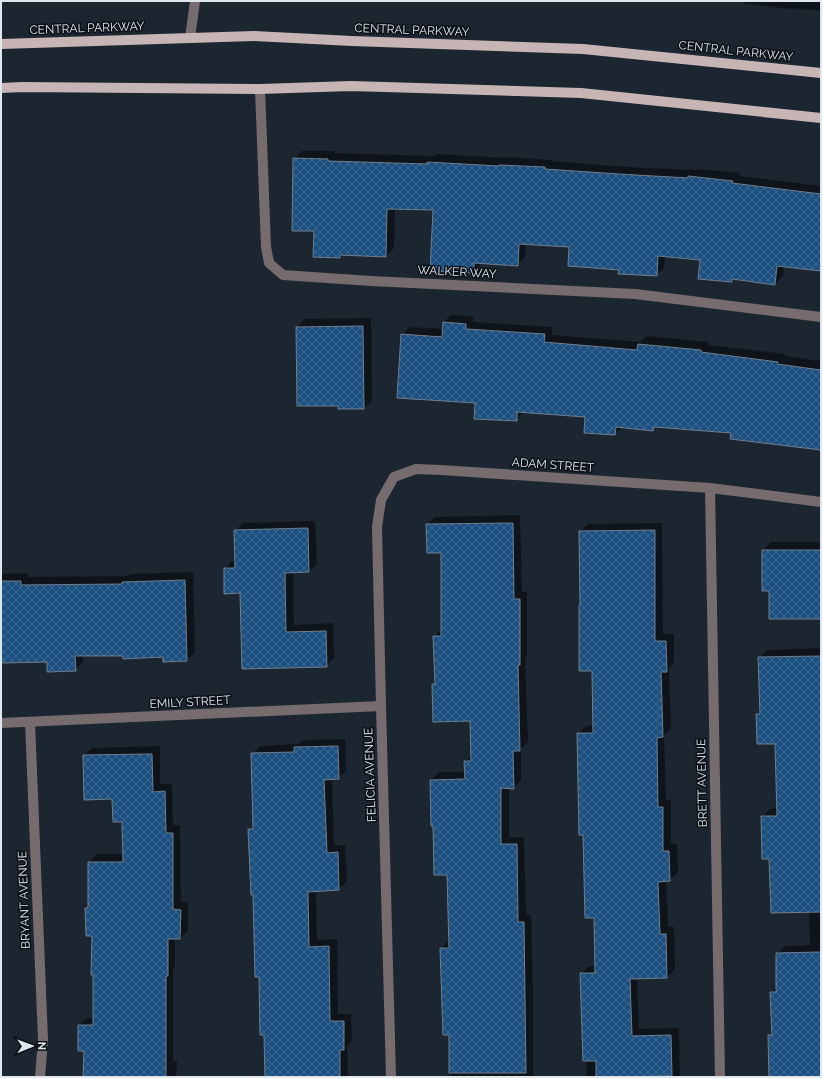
<svg xmlns="http://www.w3.org/2000/svg" width="822" height="1078" font-family="Raleway,sans-serif">
<style>
.shadow{fill:#0007}
.building{fill:url(#building-cross-hatch);stroke:#717e8c}
.lines{fill:none;stroke-linecap:round;stroke-linejoin:round}
.minor{stroke:#766c6d;stroke-width:10}
.major{stroke:#c7b4b5;stroke-width:10}
.labels{text-anchor:middle;dominant-baseline:central;stroke-width:3;stroke-linejoin:round;paint-order:stroke}
.street-label{font-size:12px;fill:#dfe7ee;stroke:#0a0f14}
</style>
<defs>
<pattern id="building-cross-hatch" width="8" height="8" patternUnits="userSpaceOnUse"><rect width="8" height="8" fill="#1c5080"/><path d="M0 0l8 8M0 8l8-8" fill="none" stroke="#3d6992"/></pattern>
</defs>
<rect width="100%" height="100%" fill="#1b2631"/>
<!-- shadow -->
<path class="shadow" d="M 743,1 L 821,1 L 821,11 L 790,8 L 789,9 L 743,3 Z
M 302,151 L 335,151 L 335,153 L 434,156 L 436,154 L 507,158 L 508,157 L 552,160 L 552,161 L 627,167 L 696,170 L 697,169 L 740,173 L 740,176 L 821,186 L 821,270 L 784,266 L 783,276 L 775,284 L 734,278 L 731,281 L 701,260 L 665,256 L 664,268 L 656,275 L 620,269 L 570,246 L 526,243 L 525,257 L 517,265 L 481,263 L 481,264 L 473,272 L 434,209 L 395,208 L 394,248 L 386,256 L 342,254 L 339,257 L 315,230 L 294,159 Z
M 451,315 L 473,316 L 473,322 L 552,327 L 552,335 L 641,342 L 646,336 L 708,342 L 708,345 L 785,354 L 785,356 L 821,361 L 821,448 L 732,432 L 657,426 L 653,430 L 622,427 L 615,434 L 586,416 L 524,412 L 516,420 L 476,402 L 402,335 L 410,327 L 443,329 L 443,323 Z
M 371,318 L 372,401 L 364,408 L 339,408 L 339,405 L 297,327 L 305,319 Z
M 520,515 L 522,592 L 527,592 L 527,656 L 525,658 L 528,742 L 521,749 L 521,780 L 514,788 L 509,788 L 509,837 L 524,837 L 526,915 L 531,915 L 533,989 L 533,1076 L 536,1076 L 536,1077 L 450,1077 L 450,1034 L 441,948 L 450,940 L 448,874 L 434,825 L 432,825 L 431,780 L 439,772 L 465,772 L 465,762 L 472,755 L 471,720 L 433,685 L 436,681 L 434,637 L 442,628 L 442,552 L 427,525 L 435,517 Z
M 315,521 L 317,564 L 309,572 L 293,572 L 294,625 L 333,623 L 334,658 L 326,666 L 243,668 L 241,592 L 225,569 L 232,561 L 236,561 L 235,531 L 243,523 Z
M 662,523 L 663,634 L 674,634 L 674,663 L 669,668 L 671,729 L 664,735 L 666,800 L 671,800 L 671,844 L 677,844 L 678,872 L 670,880 L 666,880 L 668,927 L 674,927 L 675,969 L 667,977 L 637,978 L 639,1029 L 679,1028 L 680,1077 L 587,1077 L 581,974 L 589,966 L 596,966 L 595,917 L 584,834 L 578,734 L 586,726 L 594,725 L 593,670 L 580,532 L 588,524 Z
M 771,542 L 821,542 L 821,618 L 770,590 L 763,550 Z
M 193,572 L 195,652 L 187,660 L 164,656 L 124,655 L 83,655 L 83,662 L 75,670 L 48,661 L 1,662 L 1,574 L 28,573 L 28,577 L 128,576 L 130,574 Z
M 821,648 L 821,1077 L 770,1077 L 770,1036 L 773,1032 L 771,993 L 777,986 L 777,954 L 785,946 L 810,945 L 809,911 L 770,858 L 762,817 L 770,809 L 777,808 L 775,743 L 757,715 L 761,711 L 759,658 L 767,650 Z
M 345,739 L 346,771 L 338,778 L 332,779 L 334,845 L 345,845 L 347,881 L 339,889 L 316,890 L 317,940 L 337,939 L 338,1014 L 351,1014 L 352,1041 L 347,1045 L 348,1077 L 262,1077 L 266,1076 L 265,1034 L 249,830 L 254,824 L 252,754 L 260,746 L 298,744 L 303,740 Z
M 160,746 L 160,784 L 172,784 L 173,825 L 180,825 L 181,902 L 188,902 L 188,931 L 180,938 L 175,938 L 175,967 L 173,969 L 173,1061 L 177,1061 L 176,1077 L 84,1077 L 85,1050 L 79,1025 L 87,1018 L 94,1018 L 93,935 L 86,909 L 89,906 L 89,862 L 97,854 L 124,854 L 123,821 L 113,798 L 84,755 L 92,748 Z"/>
<!-- building -->
<path class="building" d="M 293,158 L 328,159 L 328,161 L 427,164 L 427,162 L 499,166 L 499,165 L 545,167 L 545,169 L 619,174 L 688,178 L 688,176 L 733,181 L 732,183 L 821,194 L 821,271 L 777,266 L 775,285 L 732,279 L 732,282 L 698,279 L 700,260 L 658,256 L 657,276 L 618,274 L 619,270 L 568,266 L 569,247 L 519,244 L 518,266 L 474,263 L 474,273 L 430,271 L 433,210 L 387,209 L 386,257 L 340,255 L 340,258 L 313,257 L 314,231 L 292,231 Z
M 443,322 L 466,324 L 466,329 L 545,334 L 544,342 L 637,350 L 638,344 L 701,350 L 701,352 L 778,362 L 777,364 L 821,370 L 821,450 L 730,439 L 731,433 L 654,427 L 653,431 L 616,427 L 615,435 L 584,433 L 585,417 L 517,412 L 517,421 L 474,419 L 475,403 L 397,398 L 401,334 L 442,337 Z
M 363,326 L 364,409 L 338,409 L 338,406 L 297,406 L 296,327 Z
M 513,523 L 514,599 L 520,599 L 520,665 L 518,665 L 520,751 L 513,751 L 514,789 L 501,788 L 501,844 L 517,844 L 518,922 L 524,922 L 526,1073 L 449,1073 L 449,1035 L 443,1035 L 440,948 L 449,948 L 447,875 L 434,875 L 433,826 L 431,826 L 430,780 L 465,779 L 464,761 L 471,761 L 470,721 L 433,722 L 432,684 L 435,684 L 433,636 L 441,636 L 441,553 L 427,553 L 426,524 Z
M 308,528 L 309,572 L 285,573 L 286,632 L 326,631 L 327,667 L 242,669 L 240,593 L 224,594 L 224,568 L 235,568 L 234,530 Z
M 655,530 L 655,641 L 666,641 L 667,672 L 661,672 L 663,737 L 657,738 L 658,807 L 663,807 L 663,851 L 669,851 L 670,881 L 658,882 L 660,934 L 666,934 L 667,978 L 630,979 L 632,1036 L 671,1035 L 672,1076 L 596,1077 L 596,1061 L 583,1061 L 581,1002 L 580,973 L 595,973 L 594,918 L 585,918 L 583,835 L 579,835 L 577,733 L 593,733 L 592,671 L 579,671 L 579,605 L 580,605 L 579,531 Z
M 762,550 L 821,550 L 821,619 L 769,619 L 769,591 L 762,591 Z
M 185,580 L 187,661 L 163,662 L 163,657 L 123,659 L 123,656 L 75,656 L 76,671 L 47,672 L 47,662 L 1,663 L 1,581 L 21,581 L 21,585 L 122,584 L 122,582 Z
M 821,656 L 821,912 L 771,913 L 769,859 L 762,859 L 761,816 L 777,816 L 775,744 L 757,744 L 756,714 L 760,714 L 758,657 Z
M 338,746 L 339,779 L 324,780 L 327,853 L 338,852 L 339,890 L 308,892 L 309,947 L 329,946 L 330,1021 L 344,1021 L 344,1050 L 340,1050 L 340,1077 L 265,1077 L 264,1035 L 260,1035 L 259,977 L 255,977 L 253,895 L 251,895 L 248,829 L 253,829 L 251,753 L 294,752 L 294,747 Z
M 152,754 L 153,792 L 165,791 L 166,833 L 173,833 L 173,909 L 181,910 L 180,939 L 168,939 L 168,976 L 166,976 L 166,1077 L 83,1077 L 84,1051 L 78,1051 L 78,1025 L 93,1025 L 93,975 L 91,975 L 92,936 L 86,936 L 85,908 L 88,908 L 88,862 L 123,862 L 122,822 L 113,822 L 112,799 L 84,800 L 83,755 Z
M 821,952 L 821,1077 L 769,1077 L 768,1035 L 772,1035 L 770,992 L 776,992 L 776,953 Z"/>
<g class="lines">
<!-- minor -->
<path class="minor" d="M 190,38 L 195,1
M 260,89 L 266,247 L 269,263 L 283,275 L 371,281 L 635,294 L 821,317
M 710,488 L 720,1077
M 30,722 L 43,1040 L 40,1077
M 1,723 L 381,706
M 391,1077 L 381,706 L 377,527 L 381,500 L 394,477 L 416,469 L 441,470 L 710,488 L 821,502"/>
<!-- major -->
<path class="major" d="M 1,44 L 254,36 L 352,41 L 583,49 L 821,73
M 1,88 L 22,87 L 260,89 L 351,86 L 581,93 L 821,118"/>
</g>
<g class="labels">
<!-- street labels -->
<g class="street-label">
<text transform="translate(87 28) rotate(-2)">CENTRAL PARKWAY</text>
<text transform="translate(412 30) rotate(2)">CENTRAL PARKWAY</text>
<text transform="translate(736 51) rotate(6)">CENTRAL PARKWAY</text>
<text transform="translate(457 272) rotate(3)">WALKER WAY</text>
<text transform="translate(553 465) rotate(4)">ADAM STREET</text>
<text transform="translate(190 702) rotate(-3)">EMILY STREET</text>
<text transform="translate(370 775) rotate(-92)">FELICIA AVENUE</text>
<text transform="translate(702 783) rotate(-91)">BRETT AVENUE</text>
<text transform="translate(24 900) rotate(-92)">BRYANT AVENUE</text>
</g>
</g>
<!-- border -->
<rect width="822" height="1078" fill="none" stroke="#dfe7ee" stroke-width="4"/>
<!-- north arrow -->
<g transform="translate(32 1046) rotate(89)" stroke="#0a0f14" stroke-width="3" paint-order="stroke">
<path d="M0-3L7 15L0 10L-7 15Z" fill="#dfe7ee"/>
<text y="-6" font-size="11" font-weight="bold" text-anchor="middle" fill="#dfe7ee">N</text>
</g>
</svg>
